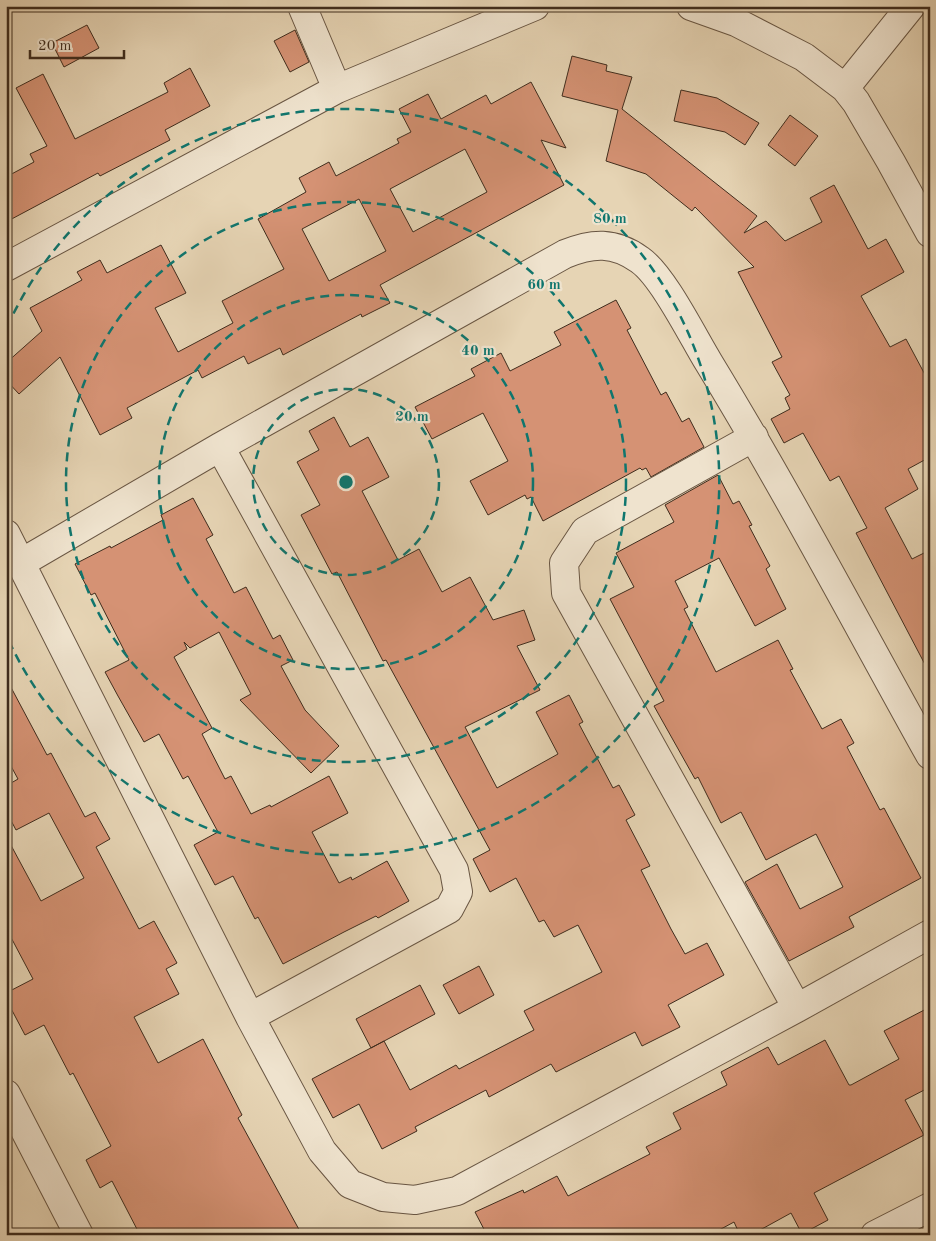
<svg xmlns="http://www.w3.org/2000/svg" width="936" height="1241" font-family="'Old Standard TT',serif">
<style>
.building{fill:#d59274;stroke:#3f2c1d;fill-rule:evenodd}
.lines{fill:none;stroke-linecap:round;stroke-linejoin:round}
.street-casing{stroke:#695643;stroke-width:30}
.street{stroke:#efe3ce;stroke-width:28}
.ring{fill:none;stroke:#0f766e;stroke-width:2.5;stroke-dasharray:9 6}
.centre{fill:#0f766e;stroke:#efe3ce;stroke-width:2.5}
.ring-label{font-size:15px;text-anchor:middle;font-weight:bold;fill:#0f766e;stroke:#efe3ce;stroke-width:4.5;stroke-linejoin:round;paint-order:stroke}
</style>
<rect width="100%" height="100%" fill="#e6d4b4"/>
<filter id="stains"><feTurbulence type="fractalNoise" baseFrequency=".004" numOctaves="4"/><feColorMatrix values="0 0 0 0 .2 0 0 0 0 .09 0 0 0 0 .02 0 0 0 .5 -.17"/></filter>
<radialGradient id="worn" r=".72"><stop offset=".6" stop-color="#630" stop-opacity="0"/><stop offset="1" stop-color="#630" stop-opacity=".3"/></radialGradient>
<!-- building -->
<path class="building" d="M 87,25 L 99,48 L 64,67 L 52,43 Z
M 295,30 L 309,62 L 290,72 L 274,41 Z
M 572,56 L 607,65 L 606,71 L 632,77 L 622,109 L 757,216 L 744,233 L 766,221 L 785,241 L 822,222 L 810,198 L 834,185 L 868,249 L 886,239 L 904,272 L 861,296 L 890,347 L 906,339 L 930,384 L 930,457 L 908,469 L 918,489 L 885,508 L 912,559 L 930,550 L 930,674 L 856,533 L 867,528 L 839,476 L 830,481 L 803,433 L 784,443 L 771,419 L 790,409 L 785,398 L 790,395 L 772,362 L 782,357 L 738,272 L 754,267 L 695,207 L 692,211 L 646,174 L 606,161 L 618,110 L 562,96 Z
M 190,68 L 210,106 L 165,130 L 170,140 L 100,176 L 98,173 L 6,222 L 6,177 L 34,162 L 30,154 L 47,146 L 16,88 L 43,74 L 75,139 L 168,92 L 164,83 Z
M 531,82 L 566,148 L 541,140 L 564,185 L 380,285 L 390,303 L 362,317 L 361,314 L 283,355 L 280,348 L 248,364 L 244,356 L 202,378 L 198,370 L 127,408 L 132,418 L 100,435 L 60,357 L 19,394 L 6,380 L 6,363 L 42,331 L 30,308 L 82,280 L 77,272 L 100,260 L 107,273 L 161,245 L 186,293 L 155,308 L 178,352 L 233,323 L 222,301 L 284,269 L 258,219 L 306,192 L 299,178 L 329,162 L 336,176 L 399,143 L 397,139 L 411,132 L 399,109 L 428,94 L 441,119 L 486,95 L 491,104 ZM 465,149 L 487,192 L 413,232 L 390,189 ZM 359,199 L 386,251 L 329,281 L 302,229 Z
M 681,90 L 717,98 L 759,123 L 745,145 L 725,132 L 674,121 Z
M 790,115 L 818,136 L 795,166 L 768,145 Z
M 616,300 L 631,328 L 627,330 L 661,395 L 666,392 L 682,422 L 689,418 L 704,447 L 651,477 L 646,468 L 642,470 L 640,468 L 543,521 L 531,497 L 527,499 L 525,495 L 488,515 L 470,481 L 508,461 L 483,413 L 432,439 L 415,407 L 475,376 L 471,369 L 501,353 L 510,371 L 561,345 L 554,332 Z
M 334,417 L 350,447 L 368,437 L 389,477 L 362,491 L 398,560 L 419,549 L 442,592 L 470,577 L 493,620 L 524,610 L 535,640 L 517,646 L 540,690 L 465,727 L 497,788 L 558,754 L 536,712 L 569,695 L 583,722 L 579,724 L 613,788 L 619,785 L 635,815 L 626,820 L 650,866 L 641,870 L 671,929 L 685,954 L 707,943 L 724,975 L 668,1005 L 680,1027 L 642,1046 L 635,1032 L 556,1072 L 551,1064 L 489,1097 L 486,1090 L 415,1127 L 417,1131 L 382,1149 L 359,1104 L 333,1118 L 312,1079 L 384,1041 L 410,1090 L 456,1065 L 459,1069 L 534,1030 L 524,1011 L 602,972 L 578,925 L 554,937 L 544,920 L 539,922 L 516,878 L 490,892 L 473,859 L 490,850 L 386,660 L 383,661 L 337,572 L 332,574 L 301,515 L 320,505 L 297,462 L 319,450 L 309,431 Z
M 718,475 L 733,504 L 739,501 L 752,525 L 749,526 L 770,566 L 766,569 L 786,609 L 755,626 L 719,558 L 675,581 L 688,607 L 684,609 L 716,672 L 778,640 L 793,669 L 790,670 L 822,729 L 841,719 L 854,743 L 847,747 L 880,810 L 884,808 L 921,878 L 849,917 L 854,927 L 789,961 L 745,882 L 777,864 L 800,909 L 843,887 L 816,834 L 766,860 L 741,812 L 721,823 L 698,777 L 695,779 L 654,706 L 664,701 L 610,599 L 634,587 L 616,553 L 674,522 L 665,505 Z
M 193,498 L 213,535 L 206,539 L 234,593 L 246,587 L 273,639 L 280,635 L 293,660 L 281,666 L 305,710 L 339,746 L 311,773 L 240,700 L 251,694 L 219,632 L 190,648 L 184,642 L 187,649 L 174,657 L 212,728 L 202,734 L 225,779 L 231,776 L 251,814 L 270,805 L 271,807 L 329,776 L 348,813 L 312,832 L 339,883 L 351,877 L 352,880 L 387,861 L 409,901 L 378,918 L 376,916 L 344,932 L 283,964 L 258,917 L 255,919 L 233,876 L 215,885 L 194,845 L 218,832 L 188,776 L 183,779 L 159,734 L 144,742 L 118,696 L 105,672 L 129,660 L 95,593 L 91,595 L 75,564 L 110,546 L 111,548 L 163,520 L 161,515 Z
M 6,678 L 47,755 L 51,753 L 85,817 L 95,812 L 110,839 L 96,847 L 139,929 L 154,921 L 177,963 L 166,969 L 179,994 L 134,1017 L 158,1063 L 203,1039 L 242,1115 L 238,1118 L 302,1235 L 140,1235 L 112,1181 L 100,1188 L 86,1160 L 111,1146 L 73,1073 L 70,1075 L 44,1025 L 25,1035 L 6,999 L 6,993 L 33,979 L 6,928 L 6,836 L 41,901 L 84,878 L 49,813 L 16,830 L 6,811 L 6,786 L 18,779 L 6,757 Z
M 479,966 L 494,995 L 459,1014 L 443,985 Z
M 420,985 L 435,1014 L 371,1048 L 356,1019 Z
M 930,1007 L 930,1087 L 905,1100 L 924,1135 L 814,1193 L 828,1220 L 802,1234 L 791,1213 L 751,1235 L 740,1235 L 734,1222 L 710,1235 L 487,1235 L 475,1212 L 523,1190 L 524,1193 L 557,1176 L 568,1196 L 650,1154 L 646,1147 L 681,1129 L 673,1113 L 727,1085 L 721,1072 L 768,1047 L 778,1065 L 825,1040 L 849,1085 L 851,1085 L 899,1059 L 884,1031 Z"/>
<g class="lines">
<!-- street casing -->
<g class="street-casing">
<path id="street" d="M 302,6 L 337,89
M 691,6 L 736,22 L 804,57 L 845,88 L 856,102 L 891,162 L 930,233
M 845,88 L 911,6
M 6,267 L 337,89 L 535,6
M 754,437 L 585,531 L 564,563 L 566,593 L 797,1008
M 220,447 L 454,870 L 458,892 L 449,909 L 250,1017
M 6,534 L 250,1017 L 322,1151 L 350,1184 L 383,1197 L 415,1200 L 457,1191 L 797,1008 L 930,934
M 21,563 L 220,447 L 565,254 C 592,243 614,241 640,260 C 663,276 693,337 709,363 C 787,491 857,624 930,755
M 6,1094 L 79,1235
M 875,1235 L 930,1207"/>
</g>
<!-- street -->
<use href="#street" class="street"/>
</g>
<!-- distance rings -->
<g class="ring">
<circle cx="346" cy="482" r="93"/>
<circle cx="346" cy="482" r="187"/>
<circle cx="346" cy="482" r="280"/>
<path d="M7 327A373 373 0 1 1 7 637"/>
</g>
<circle cx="346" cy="482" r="8" class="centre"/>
<g class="ring-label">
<text x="610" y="223">80 m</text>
<text x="544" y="289">60 m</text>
<text x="478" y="355">40 m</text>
<text x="412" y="421">20 m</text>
</g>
<!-- margin -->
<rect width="936" height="1241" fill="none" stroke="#e6d4b4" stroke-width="25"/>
<rect x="8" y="8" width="921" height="1226" fill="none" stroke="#3f2c1d" stroke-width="2.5"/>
<rect x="12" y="12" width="911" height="1216" fill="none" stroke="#3f2c1d"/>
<!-- scale -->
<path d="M30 50v8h94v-8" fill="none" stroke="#3f2c1d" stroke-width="2.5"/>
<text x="38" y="50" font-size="15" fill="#3f2c1d" stroke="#efe3ce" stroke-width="4" paint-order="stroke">20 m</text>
<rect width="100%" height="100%" filter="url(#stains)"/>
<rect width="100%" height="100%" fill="url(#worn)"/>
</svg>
